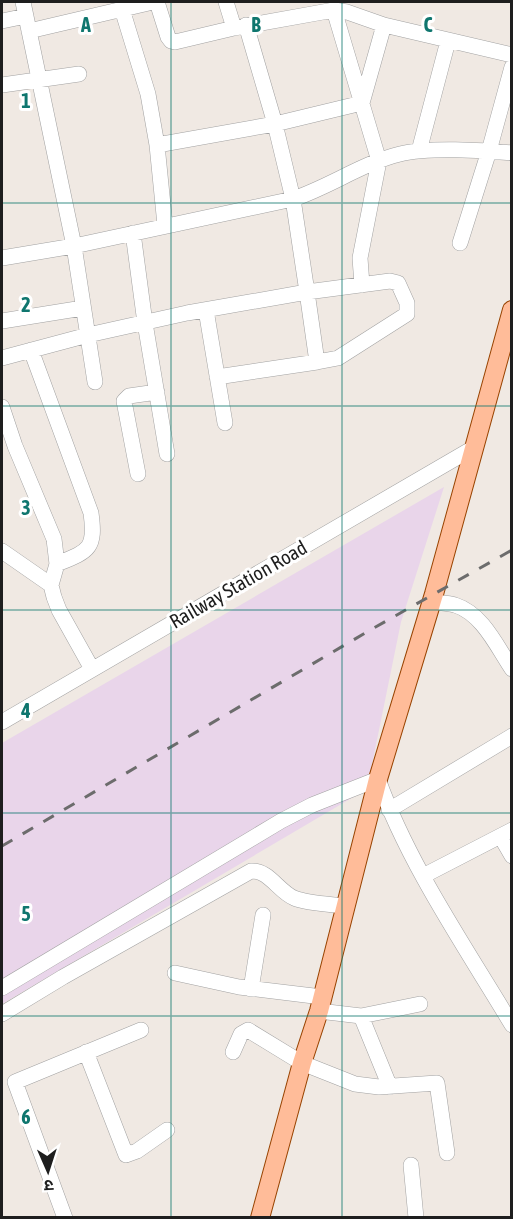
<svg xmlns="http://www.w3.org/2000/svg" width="513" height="1219" font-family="'Asap Condensed','Noto Sans Devanagari',sans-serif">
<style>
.industrial{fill:#e9d5ea}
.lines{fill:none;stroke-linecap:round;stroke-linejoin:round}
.minor-casing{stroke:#a2a2a2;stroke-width:16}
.major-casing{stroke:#984300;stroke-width:20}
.minor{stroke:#fff;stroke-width:15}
.major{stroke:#ffbc99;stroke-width:18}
.rail{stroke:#6c6c6c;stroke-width:3;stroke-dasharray:12 12;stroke-linecap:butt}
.grid{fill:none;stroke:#0f766e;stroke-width:1.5;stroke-opacity:0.55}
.labels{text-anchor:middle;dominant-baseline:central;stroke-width:6;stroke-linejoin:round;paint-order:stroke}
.street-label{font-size:20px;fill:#1e1e1e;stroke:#fff}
.grid-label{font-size:20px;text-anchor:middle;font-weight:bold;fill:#0f766e;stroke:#fff;stroke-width:6;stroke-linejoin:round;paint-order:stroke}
</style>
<rect width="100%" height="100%" fill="#f0e9e3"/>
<!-- industrial -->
<path class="industrial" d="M 444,487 L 401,622 L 367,789 L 2,1004 L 2,743 Z"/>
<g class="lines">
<!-- minor casing -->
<g class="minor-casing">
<path id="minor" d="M 23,2 L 74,246 L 95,382
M 157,2 L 168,37 L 171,41 L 175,42 L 234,28 L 334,10 L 379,161 L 360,258 L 362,285
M 226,2 L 234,28
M 122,9 L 148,94 L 157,145 L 165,225
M 334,10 L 347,12 L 384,25 L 512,55
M 2,21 L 26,16
M 29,31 L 153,2
M 2,85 L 79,74
M 157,145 L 275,124 L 362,103 L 384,25
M 419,151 L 448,41
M 133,233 L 145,323 L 167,454
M 460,243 L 489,151 L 512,67
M 2,258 L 74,246 L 293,199 C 329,187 363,163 400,154 C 427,147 484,150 512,153
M 206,310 L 225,423
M 2,321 L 83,308
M 31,350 L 91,513 C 96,549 89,551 57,564
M 2,358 L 88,335 L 187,313 L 307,292 L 293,199 L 275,124 L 246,25
M 217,377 L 317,362 L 338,358 L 407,314 L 407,303 L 398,283 L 390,281 L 307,292 L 317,362
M 2,407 L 15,446 L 54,539 L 57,564 L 51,585 L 54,597 L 59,610 L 92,669
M 138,474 L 124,401 L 129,396 L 157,392
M 2,551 L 51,585
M 432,602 C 439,603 448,603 455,605 C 483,614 497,647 512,669
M 2,722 L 475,447
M 389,810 L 512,736
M 501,837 L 512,856
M 423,876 L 512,830
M 175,973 L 239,987 L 322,997
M 2,988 L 281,821 L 312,805 L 378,779 C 408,864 466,948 512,1025
M 251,989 L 263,915
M 319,1011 L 361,1016 L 420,1004
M 2,1014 L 63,977 L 251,871 C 269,870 278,891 294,898 C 309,904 330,904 346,906
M 361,1016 L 390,1087
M 86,1052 L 126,1155 L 137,1151 L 167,1130
M 233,1052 L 241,1034 L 248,1030 L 302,1063 L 355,1084 L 379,1087 L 437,1083 L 447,1153
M 411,1165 L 416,1218
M 65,1218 L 15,1082 L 141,1030"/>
</g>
<!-- major casing -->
<g class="major-casing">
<path id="major" d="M 260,1218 L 302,1063 L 319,1011 L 378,779 L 434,594 L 512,310"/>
</g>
<!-- minor -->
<use href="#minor" class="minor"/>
<!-- major -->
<use href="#major" class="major"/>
<!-- rail -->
<path class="rail" d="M 2,846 L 372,629 L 512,550"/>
</g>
<!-- grid -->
<path class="grid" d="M 171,2 L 171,1218M 342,2 L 342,1218M 2,203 L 512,203M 2,406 L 512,406M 2,610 L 512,610M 2,813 L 512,813M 2,1016 L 512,1016"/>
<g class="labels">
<!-- street labels -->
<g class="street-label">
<text transform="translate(238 584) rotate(-30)">Railway Station Road</text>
</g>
</g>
<g class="grid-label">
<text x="86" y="32">A</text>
<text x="256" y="32">B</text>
<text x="428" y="32">C</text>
<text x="26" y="108">1</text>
<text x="26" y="312">2</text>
<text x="26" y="515">3</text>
<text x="26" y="718">4</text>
<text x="26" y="921">5</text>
<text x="26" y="1124">6</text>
</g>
<!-- border -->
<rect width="513" height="1219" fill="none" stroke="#1e1e1e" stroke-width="6"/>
<!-- north arrow -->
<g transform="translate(48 1171) rotate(177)" stroke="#ffffff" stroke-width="4.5" paint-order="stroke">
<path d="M0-4.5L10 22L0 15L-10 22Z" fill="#1e1e1e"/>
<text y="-9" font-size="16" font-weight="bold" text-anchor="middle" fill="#1e1e1e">उ</text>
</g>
</svg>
